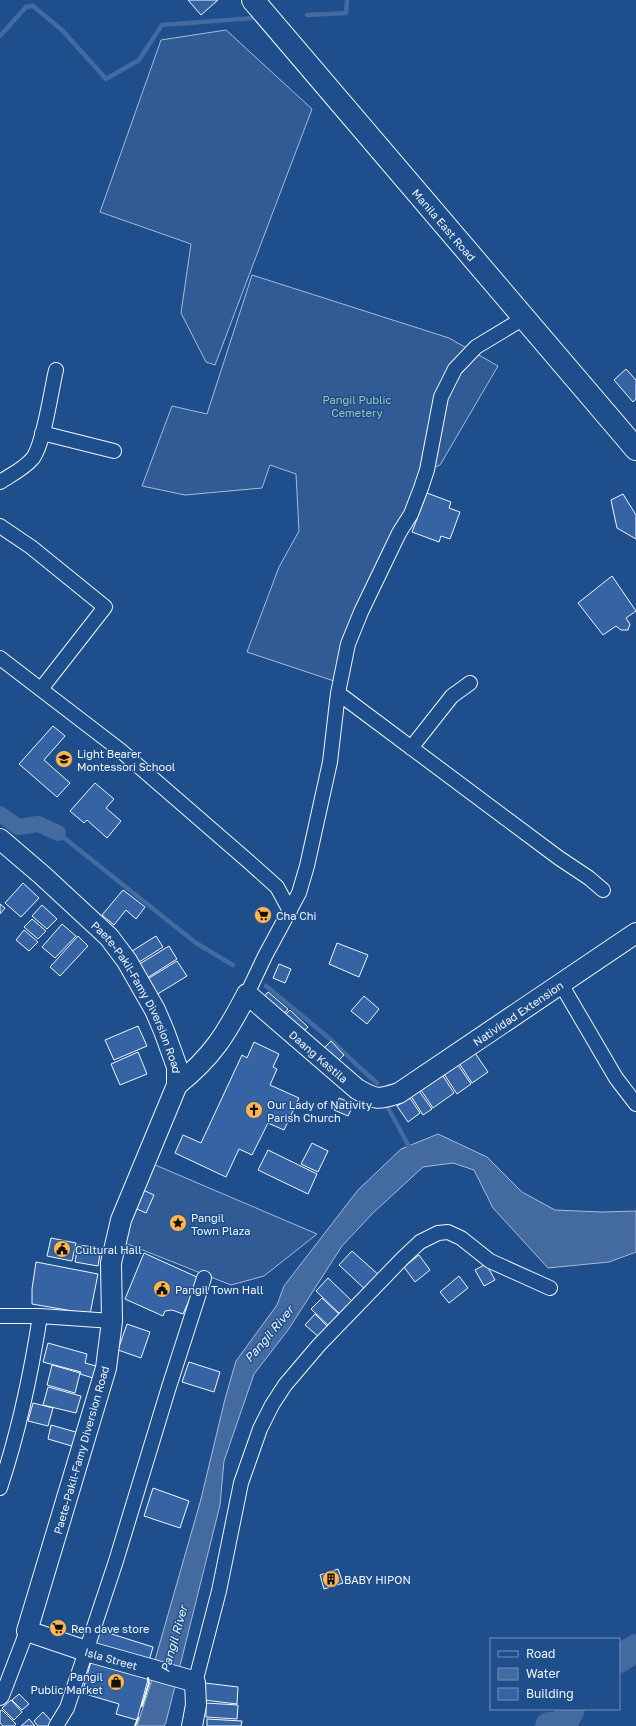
<svg xmlns="http://www.w3.org/2000/svg" width="636" height="1726" font-family="'Golos Text',sans-serif">
<style>
.built{fill:#305b95;stroke:#a8bbd7}
.water{fill:#446ba0;stroke:#a8bbd7}
.lines{fill:none;stroke-linecap:round;stroke-linejoin:round}
.stream{stroke:#446ba0;stroke-width:4.5}
.canal{stroke:#446ba0;stroke-width:16}
.river{stroke:#446ba0;stroke-width:28}
.building{fill:#3563a3;stroke:#f2f6ff}
.street-casing{stroke:#f2f6ff;stroke-width:16}
.secondary-casing{stroke:#f2f6ff;stroke-width:22}
.primary-casing{stroke:#f2f6ff;stroke-width:24}
.street{stroke:#1f4e8c;stroke-width:14}
.secondary{stroke:#1f4e8c;stroke-width:20}
.primary{stroke:#1f4e8c;stroke-width:22}
.wall{stroke:#f2f6ff;stroke-width:2}
.labels{text-anchor:middle;dominant-baseline:central;stroke-width:3;stroke-linejoin:round;paint-order:stroke}
.street-label{font-size:11px;fill:#f2f6ff;stroke:#1f4e8c}
.park-label{font-size:11px;fill:#97c8a6;stroke:#1f4e8c}
.poi-label{font-size:11px;fill:#f2f6ff;stroke:#1f4e8c;text-anchor:start}
.water-label{font-size:12px;font-style:italic;fill:#f2f6ff;stroke:#1f4e8c}
</style>
<rect width="100%" height="100%" fill="#1f4e8c"/>
<!-- built -->
<path class="built" d="M 226,30 L 312,109 L 215,365 L 206,362 L 181,313 L 191,244 L 100,212 L 161,40 Z
M 252,275 L 449,338 L 498,366 L 440,465 L 420,473 L 404,516 L 353,613 L 334,681 L 247,652 L 279,567 L 299,531 L 296,474 L 270,465 L 262,488 L 185,495 L 142,486 L 172,406 L 207,414 Z
M 153,1164 L 317,1234 L 264,1276 L 231,1285 L 125,1243 L 122,1238 Z"/>
<!-- water -->
<path class="water" d="M 438,1134 L 487,1157 L 522,1192 L 555,1210 L 601,1212 L 636,1211 L 636,1252 L 609,1262 L 548,1268 L 493,1208 L 474,1170 L 453,1163 L 423,1167 L 373,1213 L 342,1246 L 288,1330 L 254,1374 L 224,1461 L 220,1505 L 166,1722 L 164,1726 L 137,1726 L 151,1683 L 155,1660 L 201,1499 L 225,1399 L 236,1361 L 277,1305 L 284,1286 L 358,1190 L 401,1149 Z"/>
<g class="lines">
<!-- stream -->
<path class="stream" d="M 307,15 L 346,13 L 347,0
M 0,36 L 26,7 L 33,6 L 62,30 L 106,79 L 139,60 L 162,25 L 254,18
M 58,833 L 196,943 L 233,965
M 266,986 L 329,1038 L 358,1066 L 377,1083
M 387,1106 L 411,1150"/>
<!-- canal -->
<path class="canal" d="M 0,814 L 18,827 L 38,824 L 58,833"/>
<!-- river -->
<path class="river" d="M 619,1659 L 636,1648
M 549,1726 L 563,1725 L 571,1709"/>
</g>
<!-- building -->
<path class="building" d="M 188,0 L 218,0 L 201,15 Z
M 626,369 L 636,380 L 636,399 L 633,402 L 614,380 Z
M 427,493 L 451,502 L 449,508 L 460,512 L 450,539 L 441,536 L 439,542 L 412,532 Z
M 623,494 L 636,515 L 636,539 L 617,528 L 611,500 Z
M 612,576 L 636,611 L 626,618 L 630,624 L 628,630 L 621,630 L 616,626 L 603,635 L 578,603 Z
M 53,726 L 65,736 L 44,760 L 70,783 L 57,797 L 19,764 Z
M 95,783 L 114,799 L 106,808 L 121,821 L 107,838 L 87,820 L 84,823 L 70,811 Z
M 23,883 L 39,898 L 21,917 L 5,903 Z
M 123,890 L 145,907 L 136,919 L 126,910 L 114,925 L 102,915 Z
M 0,904 L 5,908 L 0,914 Z
M 42,905 L 57,919 L 47,929 L 32,916 Z
M 32,919 L 46,931 L 38,939 L 24,927 Z
M 62,924 L 76,936 L 55,958 L 42,947 Z
M 24,930 L 38,942 L 29,951 L 16,940 Z
M 78,936 L 88,946 L 60,976 L 50,967 Z
M 156,936 L 163,947 L 136,964 L 129,953 Z
M 337,943 L 368,955 L 359,977 L 329,964 Z
M 169,946 L 177,959 L 147,978 L 138,965 Z
M 177,961 L 187,976 L 156,995 L 146,980 Z
M 279,964 L 291,969 L 285,983 L 273,978 Z
M 268,992 L 288,1009 L 281,1018 L 260,1001 Z
M 364,996 L 379,1009 L 367,1024 L 351,1011 Z
M 290,1010 L 308,1027 L 299,1036 L 281,1019 Z
M 138,1026 L 147,1046 L 114,1060 L 105,1040 Z
M 331,1041 L 344,1055 L 333,1066 L 319,1053 Z
M 254,1042 L 279,1054 L 273,1067 L 277,1069 L 270,1085 L 299,1098 L 284,1130 L 268,1123 L 252,1155 L 239,1149 L 226,1177 L 175,1153 L 183,1135 L 201,1143 L 242,1055 L 247,1058 Z
M 138,1052 L 147,1074 L 120,1085 L 111,1064 Z
M 475,1053 L 488,1072 L 472,1083 L 459,1063 Z
M 458,1065 L 471,1084 L 457,1094 L 444,1074 Z
M 443,1076 L 454,1093 L 433,1108 L 421,1090 Z
M 419,1091 L 432,1109 L 423,1115 L 411,1096 Z
M 339,1098 L 354,1104 L 348,1116 L 334,1110 Z
M 410,1098 L 420,1113 L 408,1122 L 397,1106 Z
M 312,1143 L 328,1151 L 318,1172 L 301,1164 Z
M 268,1150 L 317,1174 L 308,1194 L 258,1170 Z
M 143,1190 L 154,1195 L 146,1213 L 135,1208 Z
M 51,1238 L 76,1243 L 72,1261 L 47,1256 Z
M 78,1245 L 101,1248 L 98,1266 L 75,1262 Z
M 352,1251 L 381,1277 L 368,1292 L 339,1265 Z
M 144,1253 L 199,1278 L 183,1314 L 172,1310 L 165,1311 L 163,1316 L 125,1299 Z
M 419,1255 L 430,1270 L 415,1282 L 404,1267 Z
M 36,1262 L 98,1274 L 90,1314 L 32,1304 L 32,1289 Z
M 486,1264 L 495,1280 L 484,1286 L 475,1270 Z
M 459,1276 L 468,1288 L 449,1303 L 440,1292 Z
M 328,1278 L 352,1301 L 340,1314 L 316,1291 Z
M 322,1298 L 342,1317 L 331,1328 L 311,1309 Z
M 315,1314 L 329,1328 L 320,1338 L 305,1325 Z
M 127,1324 L 150,1332 L 141,1358 L 118,1350 Z
M 48,1343 L 87,1354 L 85,1363 L 96,1366 L 93,1378 L 80,1374 L 81,1372 L 43,1362 Z
M 189,1362 L 220,1372 L 214,1392 L 182,1382 Z
M 52,1365 L 80,1373 L 75,1393 L 47,1385 Z
M 48,1387 L 81,1396 L 76,1413 L 43,1405 Z
M 33,1403 L 53,1408 L 48,1426 L 28,1421 Z
M 51,1425 L 79,1433 L 75,1447 L 48,1439 Z
M 153,1488 L 189,1501 L 180,1528 L 144,1516 Z
M 338,1569 L 343,1583 L 324,1589 L 320,1575 Z
M 99,1630 L 153,1647 L 149,1661 L 94,1645 Z
M 93,1655 L 150,1672 L 137,1720 L 116,1714 L 119,1704 L 82,1693 Z
M 205,1683 L 238,1687 L 237,1704 L 204,1700 Z
M 19,1694 L 29,1704 L 22,1710 L 12,1700 Z
M 11,1700 L 22,1712 L 14,1720 L 2,1708 Z
M 206,1703 L 238,1705 L 237,1719 L 206,1717 Z
M 2,1710 L 16,1724 L 14,1726 L 3,1726 L 0,1723 L 0,1711 Z
M 43,1712 L 54,1724 L 52,1726 L 38,1726 L 34,1721 Z
M 29,1719 L 35,1726 L 21,1726 Z
M 207,1719 L 242,1721 L 241,1726 L 207,1726 Z"/>
<g class="lines">
<!-- street casing -->
<g class="street-casing">
<path id="street" d="M 42,433 L 114,451
M 0,482 C 11,475 25,468 33,458 C 44,443 51,391 56,370
M 0,526 L 31,547 L 105,607 L 41,689
M 0,658 L 120,750 L 248,861 L 277,887 L 290,911
M 338,693 L 559,858 L 589,878 L 603,890
M 411,748 L 452,696 L 470,683
M 561,984 L 616,1078 L 636,1104
M 247,994 L 265,956 L 299,893 L 307,866 L 330,762 L 338,693 L 348,644 L 361,612 L 399,533 L 411,514 L 421,488 L 427,470 L 441,397 L 455,369 L 476,347 L 524,318
M 0,1316 L 40,1316 L 112,1321
M 0,1488 C 19,1431 31,1374 40,1316
M 195,1683 L 219,1591 L 241,1483 L 260,1429 L 272,1405 L 285,1385 L 319,1345 L 403,1258 L 420,1242 L 438,1233 L 448,1232 L 461,1238 L 490,1261 L 550,1288
M 0,1698 L 2,1696 L 27,1631
M 56,1726 L 67,1708 L 116,1561 L 168,1390 L 204,1278"/>
</g>
<!-- secondary casing -->
<g class="secondary-casing">
<g id="secondary">
<path id="s1" d="M 0,839 L 42,875 L 109,937 L 127,961 L 155,1010 L 164,1031 L 177,1067 L 177,1085 L 121,1220 L 111,1263 L 112,1321 L 106,1368 L 27,1631 L 86,1651 L 189,1680 L 195,1683 L 196,1705 L 192,1726"/>
<path id="s2" d="M 177,1085 C 213,1056 226,1034 247,994 L 357,1089 C 376,1100 378,1100 399,1093 L 636,933"/>
</g>
</g>
<!-- primary casing -->
<g class="primary-casing">
<g id="primary">
<path id="s3" d="M 253,0 L 636,449"/>
</g>
</g>
<!-- street -->
<use href="#street" class="street"/>
<!-- secondary -->
<use href="#secondary" class="secondary"/>
<!-- primary -->
<use href="#primary" class="primary"/>
<!-- wall -->
<path class="wall" d="M 142,1706 L 149,1683 L 148,1678
M 135,1726 L 138,1718"/>
</g>
<!-- icons -->
<defs>
<g id="school-disc" transform="scale(0.9)"><circle r="9.5" fill="#ffb74d" stroke="#1f4e8c"/><path d="M0-5L7-2L0 1L-7-2ZM-4 1L0 2.5L4 1V4Q0 6-4 4Z" fill="#111"/></g>
<g id="supermarket-disc" transform="scale(0.9)"><circle r="9.5" fill="#ffb74d" stroke="#1f4e8c"/><path d="M-6-5.5h2.5l.6 2H6L4.5 2H-2.5L-4.4-4H-6ZM-1.5 3.2a1.3 1.3 0 1 0 .1 0ZM3 3.2a1.3 1.3 0 1 0 .1 0Z" fill="#111"/></g>
<g id="church-disc" transform="scale(0.9)"><circle r="9.5" fill="#ffb74d" stroke="#1f4e8c"/><path d="M-1.2-6h2.4v3.5h3.3v2.4h-3.3V6h-2.4V-.1h-3.3v-2.4h3.3Z" fill="#111"/></g>
<g id="sight-disc" transform="scale(0.9)"><circle r="9.5" fill="#ffb74d" stroke="#1f4e8c"/><path d="M0-6L1.8-2.2L6-1.7L2.9 1.2L3.7 5.4L0 3.3L-3.7 5.4L-2.9 1.2L-6-1.7L-1.8-2.2Z" fill="#111"/></g>
<g id="civic-disc" transform="scale(0.9)"><circle r="9.5" fill="#ffb74d" stroke="#1f4e8c"/><path d="M-.6-6.5H3V-4.5H.6V-3L4-1V1h2V6H-6V1h2V-1L-.6-3ZM-1.2 2.5V6h2.4V2.5Z" fill="#111"/></g>
<g id="building-disc" transform="scale(0.9)"><circle r="9.5" fill="#ffb74d" stroke="#1f4e8c"/><path d="M-4-6H4V6H1V3H-1V6H-4ZM-2.5-4.3h1.7v1.8h-1.7ZM.8-4.3h1.7v1.8H.8ZM-2.5-1h1.7V.8h-1.7ZM.8-1h1.7V.8H.8Z" fill="#111"/></g>
<g id="shop-disc" transform="scale(0.9)"><circle r="9.5" fill="#ffb74d" stroke="#1f4e8c"/><path d="M-5-2.5h2.3a2.7 3.5 0 0 1 5.4 0H5L5.5 6h-11ZM-1.5-2.5h3a1.5 2.3 0 0 0-3 0Z" fill="#111"/></g>
</defs>
<g fill-rule="evenodd">
<use href="#school-disc" x="64" y="759"/>
<use href="#supermarket-disc" x="263" y="915"/>
<use href="#church-disc" x="254" y="1110"/>
<use href="#sight-disc" x="178" y="1223"/>
<use href="#civic-disc" x="62" y="1249"/>
<use href="#civic-disc" x="162" y="1289"/>
<use href="#building-disc" x="331" y="1579"/>
<use href="#supermarket-disc" x="58" y="1628"/>
<use href="#shop-disc" x="116" y="1682"/>
</g>
<g class="labels">
<!-- street labels -->
<g class="street-label">
<text stroke="none"><textPath href="#s3" startOffset="295">Manila East Road</textPath></text>
<text stroke="none"><textPath href="#s1" startOffset="213">Paete-Pakil-Famy Diversion Road</textPath></text>
<text stroke="none"><textPath href="#s2" startOffset="449">Natividad Extension</textPath></text>
<text stroke="none"><textPath href="#s2" startOffset="211">Daang Kastila</textPath></text>
<text transform="translate(81 1450) rotate(-74)">Paete-Pakil-Famy Diversion Road</text>
<text stroke="none"><textPath href="#s1" startOffset="971">Isla Street</textPath></text>
</g>
<!-- park labels -->
<g class="park-label">
<text x="357" y="399">Pangil Public<tspan x="357" dy="13">Cemetery</tspan></text>
</g>
<!-- poi labels -->
<g class="poi-label">
<text x="77" y="753">Light Bearer<tspan x="77" dy="13">Montessori School</tspan></text>
<text x="276" y="915">Cha Chi</text>
<text x="267" y="1104">Our Lady of Nativity<tspan x="267" dy="13">Parish Church</tspan></text>
<text x="191" y="1217">Pangil<tspan x="191" dy="13">Town Plaza</tspan></text>
<text x="75" y="1249">Cultural Hall</text>
<text x="175" y="1289">Pangil Town Hall</text>
<text x="344" y="1579">BABY HIPON</text>
<text x="71" y="1628">Ren dave store</text>
<text x="103" y="1676" text-anchor="end">Pangil<tspan x="103" dy="13">Public Market</tspan></text>
</g>
<!-- water labels -->
<g class="water-label">
<text transform="translate(269 1334) rotate(-50)">Pangil River</text>
<text transform="translate(174 1639) rotate(-74)">Pangil River</text>
</g>
</g>
<!-- legend -->
<rect x="490" y="1638" width="130" height="72" fill="#1f4e8c" stroke="#7391ba"/>
<rect x="498" y="1651" width="20" height="6" fill="#1f4e8c" stroke="#7391ba"/>
<text x="526" y="1658" font-size="12" fill="#f2f6ff">Road</text>
<rect x="498" y="1668" width="20" height="12" fill="#446ba0" stroke="#7391ba"/>
<text x="526" y="1678" font-size="12" fill="#f2f6ff">Water</text>
<rect x="498" y="1688" width="20" height="12" fill="#3563a3" stroke="#7391ba"/>
<text x="526" y="1698" font-size="12" fill="#f2f6ff">Building</text>
</svg>
